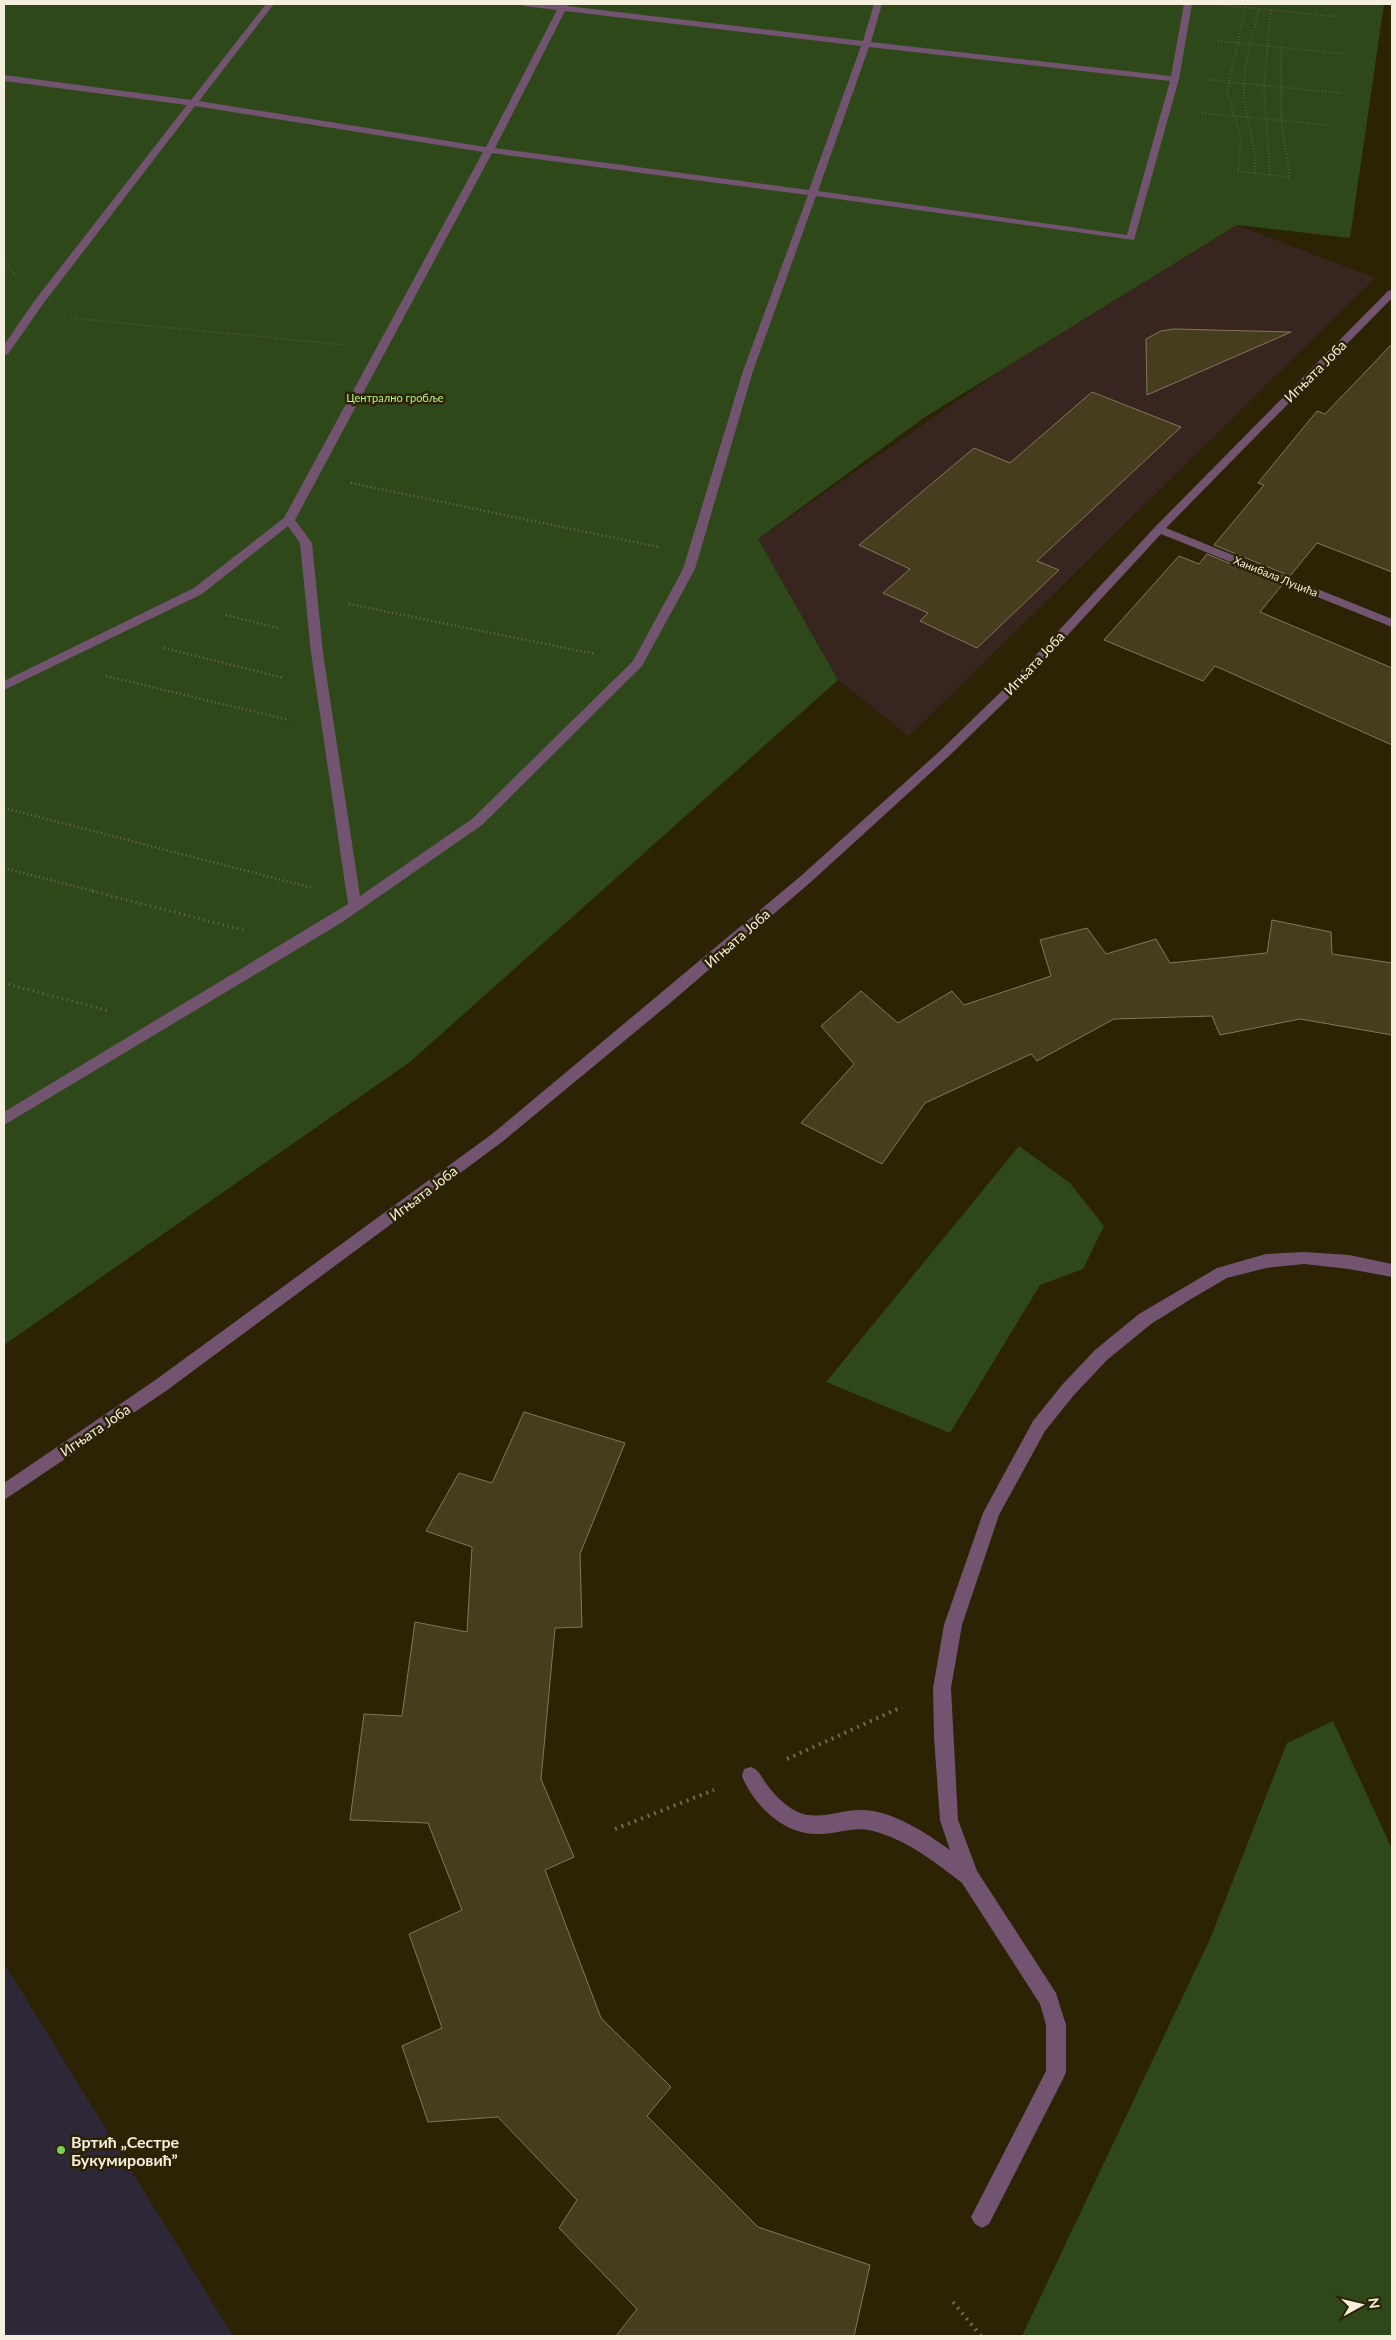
<svg xmlns="http://www.w3.org/2000/svg" width="1396" height="2340" font-family="Lato,sans-serif">
<style>
.industrial{fill:#382520}
.education{fill:#2e2737}
.green{fill:#2e4819}
.building{fill:#453d1e;stroke:#817858}
.lines{fill:none;stroke-linecap:round;stroke-linejoin:round}
.path-far3{stroke:#706a4f;stroke-width:2;stroke-dasharray:0.5 2.5;stroke-linecap:butt}
.path-far2{stroke:#706a4f;stroke-width:2.5;stroke-dasharray:1 3;stroke-linecap:butt}
.path-far1{stroke:#706a4f;stroke-width:3;stroke-dasharray:1 4;stroke-linecap:butt}
.path{stroke:#706a4f;stroke-width:4;stroke-dasharray:2 5;stroke-linecap:butt}
.minor{fill:#725471;fill-rule:evenodd}
.poi-dot{fill:#7cd155;stroke:#2b2304;stroke-width:2}
.labels{text-anchor:middle;dominant-baseline:central;stroke-width:5;stroke-linejoin:round;paint-order:stroke}
.far-park-label{font-size:11px;fill:#b4f483;stroke:#2b2304}
.far-street-label{font-size:11px;fill:#f5f0de;stroke:#2b2304}
.street-label{font-size:14px;fill:#f5f0de;stroke:#2b2304}
.near-poi-label{font-size:16px;font-weight:bold;fill:#f5f0de;stroke:#2b2304;text-anchor:start}
</style>
<rect width="100%" height="100%" fill="#2b2304"/>
<!-- industrial -->
<path class="industrial" d="M 1237,225 L 1375,278 L 909,736 L 838,680 L 758,539 L 1006,367 Z"/>
<!-- education -->
<path class="education" d="M 4,1963 L 233,2336 L 4,2336 Z"/>
<!-- green -->
<path class="green" d="M 4,4 L 1384,4 L 1350,238 L 1237,225 L 925,417 L 758,539 L 838,680 L 410,1062 L 4,1345 Z
M 1019,1146 L 1070,1183 L 1104,1226 L 1083,1269 L 1040,1285 L 950,1433 L 826,1382 Z
M 1333,1721 L 1392,1849 L 1392,2336 L 1022,2336 L 1210,1939 L 1287,1743 Z"/>
<!-- building -->
<path class="building" d="M 1174,329 L 1291,332 L 1147,395 L 1146,339 L 1161,331 Z
M 1392,344 L 1392,572 L 1317,543 L 1290,576 L 1214,545 L 1264,485 L 1258,483 L 1317,411 L 1325,414 Z
M 1092,392 L 1181,427 L 1037,561 L 1059,570 L 977,648 L 920,621 L 928,613 L 883,593 L 910,569 L 859,545 L 974,448 L 1010,463 Z
M 1207,554 L 1282,585 L 1260,612 L 1392,668 L 1392,745 L 1215,666 L 1203,681 L 1104,640 L 1179,556 L 1199,564 Z
M 1272,920 L 1331,932 L 1332,954 L 1392,963 L 1392,1035 L 1300,1019 L 1220,1035 L 1212,1016 L 1114,1019 L 1037,1061 L 1031,1054 L 925,1103 L 882,1164 L 801,1123 L 854,1064 L 821,1026 L 861,991 L 898,1023 L 952,991 L 964,1005 L 1051,976 L 1040,940 L 1087,928 L 1106,954 L 1156,939 L 1170,963 L 1267,953 Z
M 524,1412 L 625,1443 L 580,1554 L 582,1627 L 555,1628 L 541,1779 L 574,1857 L 545,1870 L 601,2018 L 671,2087 L 647,2116 L 758,2227 L 870,2265 L 854,2336 L 616,2336 L 637,2309 L 559,2228 L 577,2200 L 498,2117 L 428,2122 L 402,2046 L 442,2028 L 409,1934 L 462,1910 L 428,1823 L 350,1820 L 364,1714 L 402,1716 L 415,1622 L 467,1632 L 472,1547 L 426,1531 L 459,1473 L 492,1483 Z"/>
<g class="lines">
<!-- path-far3 -->
<path class="path-far3" d="M 1246,4 L 1227,92 L 1241,139 L 1238,171 L 1290,177 L 1281,121 L 1281,47
M 1222,5 L 1341,17
M 1218,41 L 1346,54
M 1209,80 L 1342,93
M 1202,113 L 1330,125
M 1255,173 C 1257,145 1246,120 1244,93 C 1243,65 1253,36 1259,9
M 1270,175 L 1264,85 L 1271,10
M 4,261 L 16,276
M 71,318 L 344,345"/>
<!-- path-far2 -->
<path class="path-far2" d="M 351,483 L 658,547
M 349,604 L 595,654
M 226,615 L 278,628
M 164,648 L 284,678
M 106,676 L 289,720
M 4,808 L 313,888
M 4,868 L 97,892"/>
<!-- path-far1 -->
<path class="path-far1" d="M 92,891 L 243,930
M 4,983 L 109,1011"/>
<!-- path -->
<path class="path" d="M 787,1759 L 902,1707
M 615,1829 L 714,1790
M 953,2302 L 981,2336"/>
<!-- minor -->
<path class="minor" d="M 266,4 L 274,4 L 199,101 L 486,147 L 557,10 L 524,6 L 520,4 L 568,4 L 567,6 L 863,41 L 874,4 L 882,4 L 871,42 L 1171,76 L 1184,4 L 1192,4 L 1179,79 L 1134,240 L 816,196 L 753,371 L 695,569 L 642,666 L 482,825 L 341,923 L 4,1125 L 4,1112 L 348,904 L 311,653 L 300,543 L 288,526 L 202,594 L 4,690 L 4,681 L 194,588 L 284,518 L 483,152 L 195,106 L 43,304 L 8,354 L 4,355 L 4,345 L 35,300 L 187,105 L 4,81 L 4,75 L 191,100 ZM 565,11 L 861,46 L 809,190 L 495,148 ZM 869,47 L 1170,81 L 1127,235 L 818,191 ZM 492,153 L 808,195 L 743,371 L 683,569 L 633,661 L 472,819 L 360,896 L 323,653 L 312,543 L 295,520 Z
M 1392,290 L 1392,298 L 1166,528 L 1392,619 L 1392,627 L 1161,534 L 1017,690 L 949,756 L 812,881 L 669,1004 L 502,1142 L 166,1391 L 4,1500 L 4,1483 L 154,1381 L 492,1134 L 802,875 L 941,750 L 1009,684 L 1155,527 L 1388,291 Z
M 1304,1252 L 1349,1255 L 1392,1264 L 1392,1277 L 1349,1269 L 1304,1264 L 1266,1268 L 1227,1278 L 1191,1299 L 1151,1324 L 1107,1360 L 1074,1395 L 1045,1431 L 999,1515 L 962,1625 L 951,1688 L 958,1820 L 977,1871 L 1056,1993 L 1066,2025 L 1066,2072 L 1063,2079 L 989,2224 L 982,2228 L 975,2224 L 971,2217 L 1046,2071 L 1046,2025 L 1040,2004 L 962,1883 C 935,1862 907,1840 873,1831 C 855,1826 838,1834 820,1834 C 785,1836 754,1806 742,1776 L 744,1769 L 751,1767 C 760,1770 762,1779 768,1786 C 776,1797 788,1808 800,1813 C 820,1820 840,1810 861,1810 C 892,1810 926,1833 950,1850 L 940,1820 L 934,1737 L 933,1688 L 944,1625 L 983,1513 L 1033,1421 L 1062,1385 L 1095,1350 L 1139,1314 L 1217,1268 L 1266,1254 Z"/>
</g>
<!-- markers -->
<circle class="poi-dot" cx="61" cy="2150" r="5"/>
<g class="labels">
<!-- far-park labels -->
<g class="far-park-label">
<text x="395" y="397">Централно гробље</text>
</g>
<!-- far-street labels -->
<g class="far-street-label">
<text transform="translate(1276 576) rotate(22)">Ханибала Луцића</text>
</g>
<!-- street labels -->
<g class="street-label">
<text transform="translate(1315 371) rotate(-45)">Игњата Јоба</text>
<text transform="translate(1034 663) rotate(-47)">Игњата Јоба</text>
<text transform="translate(737 938) rotate(-41)">Игњата Јоба</text>
<text transform="translate(423 1193) rotate(-37)">Игњата Јоба</text>
<text transform="translate(95 1430) rotate(-34)">Игњата Јоба</text>
</g>
<!-- near-poi labels -->
<g class="near-poi-label">
<text x="71" y="2141">Вртић „Сестре<tspan x="71" dy="18">Букумировић”</tspan></text>
</g>
</g>
<!-- border -->
<rect width="1396" height="2340" fill="none" stroke="#f5f0de" stroke-width="10"/>
<!-- north arrow -->
<g transform="translate(1361 2305) rotate(82)" stroke="#2b2304" stroke-width="4" paint-order="stroke">
<path d="M0-4L9 19L0 12L-9 19Z" fill="#f5f0de"/>
<text y="-8" font-size="14" font-weight="bold" text-anchor="middle" fill="#f5f0de">N</text>
</g>
</svg>
